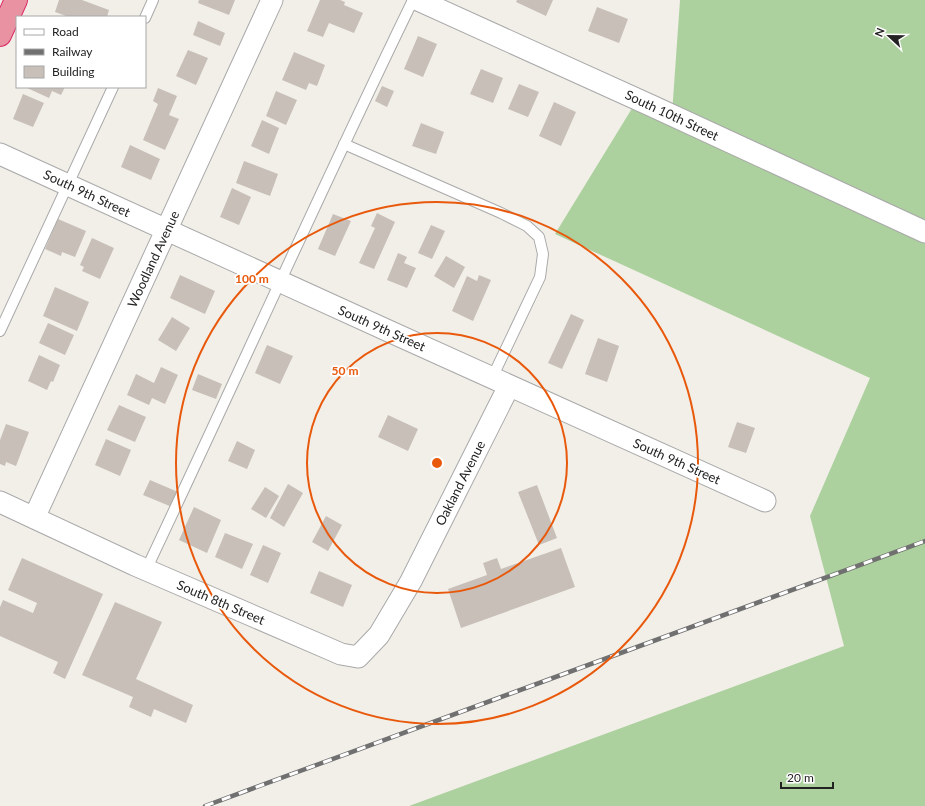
<svg xmlns="http://www.w3.org/2000/svg" width="925" height="806" font-family="Lato,sans-serif">
<style>
.forest{fill:#add19e}
.building{fill:#c7bfb8}
.lines{fill:none;stroke-linecap:round;stroke-linejoin:round}
.lane-casing{stroke:#a9a9a9;stroke-width:12}
.street-casing{stroke:#a9a9a9;stroke-width:23}
.highway-casing{stroke:#dc2a67;stroke-width:24}
.lane{stroke:#fff;stroke-width:10}
.street{stroke:#fff;stroke-width:21}
.highway{stroke:#e892a2;stroke-width:22}
.rail-casing{stroke:#707070;stroke-width:4.5}
.rail{stroke:#fff;stroke-width:3;stroke-dasharray:9;stroke-linecap:butt}
.ring{fill:none;stroke:#e8590c;stroke-width:2}
.labels{text-anchor:middle;dominant-baseline:central;stroke-width:3.5;stroke-linejoin:round;paint-order:stroke}
.street-label{font-size:13px;fill:#222;stroke:#fff}
.centre{fill:#e8590c;stroke:#fff;stroke-width:2}
.ring-label{font-size:12px;text-anchor:middle;font-weight:bold;fill:#e8590c;stroke:#fff;stroke-width:3.5;stroke-linejoin:round;paint-order:stroke}
</style>
<rect width="100%" height="100%" fill="#f2efe9"/>
<!-- forest -->
<path class="forest" d="M 680,0 L 925,0 L 925,806 L 409,806 L 844,646 L 810,516 L 870,378 L 555,234 L 639,97 L 672,114 Z"/>
<!-- building -->
<path class="building" d="M 59,0 L 82,0 L 109,10 L 107,17 L 69,17 L 55,12 Z
M 199,0 L 235,0 L 229,15 L 198,3 Z
M 320,0 L 340,0 L 345,2 L 344,5 L 363,13 L 354,33 L 329,23 L 323,37 L 307,31 Z
M 517,0 L 553,0 L 546,16 L 516,2 Z
M 597,7 L 628,19 L 619,43 L 588,31 Z
M 198,21 L 225,33 L 220,46 L 193,35 Z
M 418,36 L 437,44 L 423,77 L 404,69 Z
M 188,50 L 208,58 L 196,85 L 176,76 Z
M 294,52 L 325,65 L 317,86 L 309,83 L 306,90 L 282,80 Z
M 481,69 L 503,78 L 493,103 L 470,94 Z
M 519,84 L 539,92 L 528,117 L 508,109 Z
M 382,86 L 394,91 L 387,107 L 375,101 Z
M 25,87 L 65,87 L 61,95 L 52,91 L 49,98 Z
M 158,88 L 177,96 L 169,115 L 179,119 L 165,150 L 143,140 L 158,104 L 153,101 Z
M 276,91 L 297,100 L 286,125 L 266,116 Z
M 23,94 L 44,103 L 33,127 L 13,119 Z
M 554,102 L 576,112 L 561,146 L 539,136 Z
M 262,120 L 279,128 L 269,154 L 251,146 Z
M 421,123 L 444,132 L 436,154 L 412,146 Z
M 130,145 L 160,159 L 151,180 L 121,167 Z
M 244,161 L 278,174 L 270,196 L 236,183 Z
M 232,188 L 251,197 L 239,225 L 220,217 Z
M 377,213 L 395,222 L 374,269 L 359,263 L 375,228 L 371,226 Z
M 333,214 L 351,221 L 335,256 L 318,249 Z
M 58,219 L 86,231 L 75,257 L 62,252 L 61,256 L 45,249 Z
M 431,225 L 445,231 L 432,259 L 418,253 Z
M 92,238 L 114,248 L 100,279 L 82,271 L 84,267 L 80,265 Z
M 398,253 L 407,257 L 404,263 L 416,268 L 407,288 L 387,280 Z
M 446,256 L 465,267 L 454,288 L 434,276 Z
M 180,275 L 215,291 L 205,314 L 170,298 Z
M 479,275 L 491,280 L 473,321 L 452,311 L 467,276 L 477,281 Z
M 55,287 L 89,302 L 77,331 L 43,316 Z
M 571,314 L 584,320 L 562,369 L 548,363 Z
M 172,317 L 190,328 L 176,351 L 158,340 Z
M 48,323 L 74,335 L 65,355 L 39,343 Z
M 598,338 L 619,346 L 607,382 L 585,374 Z
M 267,345 L 293,356 L 280,384 L 255,373 Z
M 39,355 L 60,365 L 53,382 L 51,381 L 47,390 L 28,381 Z
M 161,367 L 178,375 L 165,404 L 152,398 L 149,405 L 127,395 L 136,374 L 154,383 Z
M 198,374 L 222,384 L 216,399 L 192,390 Z
M 119,405 L 146,417 L 135,442 L 107,430 Z
M 388,415 L 418,429 L 408,451 L 378,437 Z
M 737,422 L 755,428 L 746,453 L 728,447 Z
M 6,424 L 29,432 L 16,466 L 6,462 L 5,466 L 0,464 L 0,440 Z
M 106,439 L 131,450 L 120,476 L 95,465 Z
M 237,441 L 255,450 L 247,469 L 228,461 Z
M 150,480 L 178,492 L 172,507 L 143,495 Z
M 288,484 L 303,493 L 284,527 L 270,518 Z
M 537,485 L 557,538 L 539,545 L 518,492 Z
M 265,487 L 279,496 L 266,518 L 251,509 Z
M 194,507 L 221,520 L 207,553 L 179,540 Z
M 326,516 L 342,525 L 328,551 L 312,542 Z
M 225,533 L 253,544 L 242,569 L 215,557 Z
M 263,545 L 281,553 L 268,583 L 250,575 Z
M 561,548 L 575,587 L 461,628 L 448,589 L 487,575 L 483,563 L 497,558 L 501,569 Z
M 22,558 L 103,594 L 65,679 L 53,673 L 58,662 L 0,636 L 0,607 L 3,600 L 33,613 L 37,603 L 8,590 Z
M 319,571 L 352,585 L 343,607 L 310,593 Z
M 115,602 L 162,622 L 136,679 L 193,705 L 186,723 L 154,709 L 151,717 L 129,707 L 133,697 L 82,675 Z"/>
<g class="lines">
<!-- lane casing -->
<g class="lane-casing">
<path id="lane" d="M 145,18 L 153,0
M 344,144 L 501,213 L 527,226 L 539,237 L 543,254 L 540,277 L 492,378
M 0,331 L 113,87
M 146,570 C 236,380 321,189 413,0"/>
</g>
<!-- street casing -->
<g class="street-casing">
<path id="street" d="M 418,0 L 652,106 L 925,232
M 0,154 L 393,333 L 765,501
M 0,502 L 135,565 L 341,654 L 358,657 L 379,635 L 411,581 L 509,386
M 34,518 L 272,0"/>
</g>
<!-- highway casing -->
<g class="highway-casing">
<path id="highway" d="M 0,35 L 16,0"/>
</g>
<!-- lane -->
<use href="#lane" class="lane"/>
<!-- street -->
<use href="#street" class="street"/>
<!-- highway -->
<use href="#highway" class="highway"/>
<!-- rail casing -->
<g class="rail-casing">
<path id="rail" d="M 205,806 L 925,541"/>
</g>
<!-- rail -->
<use href="#rail" class="rail"/>
</g>
<!-- distance rings -->
<g class="ring">
<circle cx="437" cy="463" r="130"/>
<circle cx="437" cy="463" r="261"/>
</g>
<g class="labels">
<!-- street labels -->
<g class="street-label">
<text transform="translate(672 115) rotate(25)">South 10th Street</text>
<text transform="translate(87 193) rotate(25)">South 9th Street</text>
<text transform="translate(153 259) rotate(-65)">Woodland Avenue</text>
<text transform="translate(382 328) rotate(24)">South 9th Street</text>
<text transform="translate(677 461) rotate(24)">South 9th Street</text>
<text transform="translate(460 483) rotate(-63)">Oakland Avenue</text>
<text transform="translate(221 602) rotate(23)">South 8th Street</text>
</g>
</g>
<circle cx="437" cy="463" r="6" class="centre"/>
<g class="ring-label">
<text x="252" y="283">100 m</text>
<text x="345" y="375">50 m</text>
</g>
<!-- legend -->
<rect x="16" y="16" width="130" height="72" fill="#ffffff" stroke="#a7a7a7"/>
<rect x="24" y="29" width="20" height="6" fill="#ffffff" stroke="#a7a7a7"/>
<text x="52" y="36" font-size="12" fill="#222222">Road</text>
<rect x="24" y="49" width="20" height="6" fill="#707070" stroke="#a7a7a7"/>
<text x="52" y="56" font-size="12" fill="#222222">Railway</text>
<rect x="24" y="66" width="20" height="12" fill="#c7bfb8" stroke="#a7a7a7"/>
<text x="52" y="76" font-size="12" fill="#222222">Building</text>
<!-- north arrow -->
<g transform="translate(889 36) rotate(292)" stroke="#ffffff" stroke-width="3" paint-order="stroke">
<path d="M0-3L7 15L0 10L-7 15Z" fill="#222222"/>
<text y="-6" font-size="11" font-weight="bold" text-anchor="middle" fill="#222222">N</text>
</g>
<!-- scale -->
<path d="M781 782v6h52v-6" fill="none" stroke="#222222" stroke-width="2"/>
<text x="787" y="782" font-size="12" fill="#222222" stroke="#ffffff" stroke-width="3" paint-order="stroke">20 m</text>
</svg>
